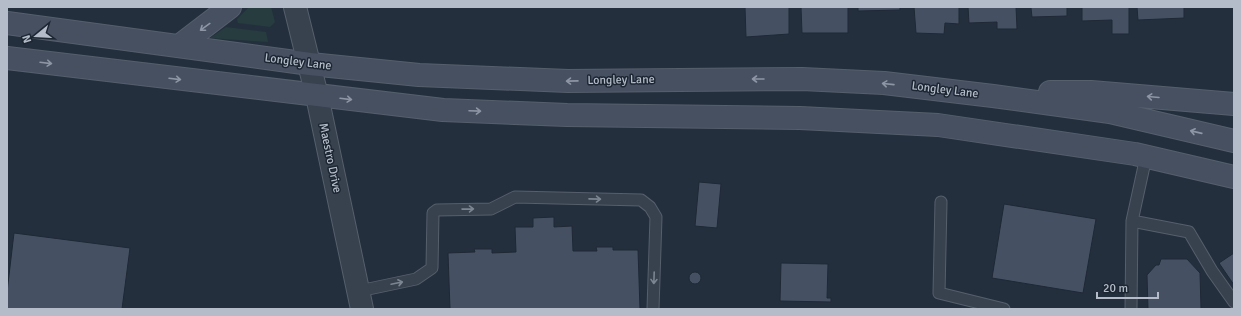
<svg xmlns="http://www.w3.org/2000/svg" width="1241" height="316" font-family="Signika,sans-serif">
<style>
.green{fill:#263c3f}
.building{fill:#455162;stroke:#1f2835}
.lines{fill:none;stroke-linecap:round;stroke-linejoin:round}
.service-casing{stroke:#565f6c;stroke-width:13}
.minor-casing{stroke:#565f6c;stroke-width:24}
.secondary-casing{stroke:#565f6c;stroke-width:24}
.service{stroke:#38414e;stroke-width:11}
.minor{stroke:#38414e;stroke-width:22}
.secondary{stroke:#465061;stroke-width:22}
.oneway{stroke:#8e96a5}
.oneway2{stroke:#7c8592}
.labels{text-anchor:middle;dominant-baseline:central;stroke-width:3;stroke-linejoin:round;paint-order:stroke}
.street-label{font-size:12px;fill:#b4bcc9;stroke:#1d2633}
</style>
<rect width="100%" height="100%" fill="#242f3e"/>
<!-- green -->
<path class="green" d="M 249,7 L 271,7 L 275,22 L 270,27 L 238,23 L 237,19 Z
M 226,27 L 266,32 L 268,42 L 210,38 Z"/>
<!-- building -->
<path class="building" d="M 745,7 L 789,7 L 789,34 L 746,37 Z
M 801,7 L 848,7 L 848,33 L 802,33 Z
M 858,7 L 900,7 L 900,10 L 858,11 Z
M 914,7 L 959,7 L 959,24 L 945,23 L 944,34 L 916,33 Z
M 968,7 L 1016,7 L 1017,29 L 997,29 L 997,22 L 969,23 Z
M 1028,7 L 1067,7 L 1067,16 L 1032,17 L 1031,8 Z
M 1082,7 L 1129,7 L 1129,34 L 1112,34 L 1112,20 L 1082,21 Z
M 1137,7 L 1184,7 L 1184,18 L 1138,20 Z
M 699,182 L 721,184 L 717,228 L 695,226 Z
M 1004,204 L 1096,219 L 1083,293 L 992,278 Z
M 554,217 L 554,227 L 572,226 L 573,251 L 597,251 L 596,247 L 613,247 L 613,250 L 638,250 L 640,309 L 450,309 L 448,253 L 475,252 L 474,249 L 492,249 L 492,253 L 516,252 L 515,227 L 533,227 L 533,218 Z
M 14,233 L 130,248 L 122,309 L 7,309 L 7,292 Z
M 1234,253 L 1234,285 L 1219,263 Z
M 1161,259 L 1187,259 L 1200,273 L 1201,309 L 1148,309 L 1147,275 L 1156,265 L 1159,265 Z
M 781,263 L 828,264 L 827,298 L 831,298 L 831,302 L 780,301 Z
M689 278a6 6 0 1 1 12 0a6 6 0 1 1-12 0Z"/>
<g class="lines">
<!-- service casing -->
<g class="service-casing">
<path id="service" d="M 941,202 L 939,293 L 1004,309
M 1132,221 L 1189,232 L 1212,271 L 1234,302
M 359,291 L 416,279 L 432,268 L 433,213 L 437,210 L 491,209 L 515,197 L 641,200 L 650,207 L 656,217 L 653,309
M 1131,309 L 1132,221 L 1146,157"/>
</g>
<!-- minor casing -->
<g class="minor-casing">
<path id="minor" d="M 295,7 L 317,96 L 362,309"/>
</g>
<!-- secondary casing -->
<g class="secondary-casing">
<path id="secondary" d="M 7,23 L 310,64 L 419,75 L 568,81 L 802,79 L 884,83 L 993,96 L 1110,112 L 1234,141
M 179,46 L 230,7
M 7,58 L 443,110 L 567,115 L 800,118 L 938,125 L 1135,154 L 1234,177
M 1050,92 L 1091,92 L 1234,104"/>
</g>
<!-- service -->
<use href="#service" class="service"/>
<!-- minor -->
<use href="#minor" class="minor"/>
<!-- secondary -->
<use href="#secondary" class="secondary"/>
</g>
<!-- one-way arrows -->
<defs><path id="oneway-shaft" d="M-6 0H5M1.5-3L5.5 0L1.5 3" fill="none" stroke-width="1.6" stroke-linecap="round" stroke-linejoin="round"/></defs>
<g class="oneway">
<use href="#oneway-shaft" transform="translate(205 27) rotate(144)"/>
<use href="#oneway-shaft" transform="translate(46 63) rotate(7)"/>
<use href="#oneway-shaft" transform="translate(175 79) rotate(7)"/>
<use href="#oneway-shaft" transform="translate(758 79) rotate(-180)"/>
<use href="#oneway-shaft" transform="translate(572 81) rotate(179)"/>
<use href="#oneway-shaft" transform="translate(888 84) rotate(-174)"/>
<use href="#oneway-shaft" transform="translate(1153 97) rotate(-175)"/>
<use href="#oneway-shaft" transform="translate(346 99) rotate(7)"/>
<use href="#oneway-shaft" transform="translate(475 111) rotate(2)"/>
<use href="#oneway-shaft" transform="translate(1196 132) rotate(-167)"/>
</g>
<g class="oneway2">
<use href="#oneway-shaft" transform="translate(595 199) rotate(1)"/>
<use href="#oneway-shaft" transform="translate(468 209) rotate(-1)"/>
<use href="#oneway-shaft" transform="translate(654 278) rotate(92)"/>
<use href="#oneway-shaft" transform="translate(397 283) rotate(-12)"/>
</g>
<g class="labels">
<!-- street labels -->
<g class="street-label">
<text transform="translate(298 62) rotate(7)">Longley Lane</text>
<text transform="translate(621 80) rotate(-1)">Longley Lane</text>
<text transform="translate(945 90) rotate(7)">Longley Lane</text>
<text transform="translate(330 158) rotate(78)">Maestro Drive</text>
</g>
</g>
<!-- border -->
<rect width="1241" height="316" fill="none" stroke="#b4bcc9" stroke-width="16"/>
<!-- north arrow -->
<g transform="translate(36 36) rotate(252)" stroke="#1d2633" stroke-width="3" paint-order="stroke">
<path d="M0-3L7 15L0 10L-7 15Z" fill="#b4bcc9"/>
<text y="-6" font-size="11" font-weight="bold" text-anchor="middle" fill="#b4bcc9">N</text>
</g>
<!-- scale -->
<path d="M1097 292v6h61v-6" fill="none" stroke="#b4bcc9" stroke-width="2"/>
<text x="1103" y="292" font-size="12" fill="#b4bcc9" stroke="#1d2633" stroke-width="3" paint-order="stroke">20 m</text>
</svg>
